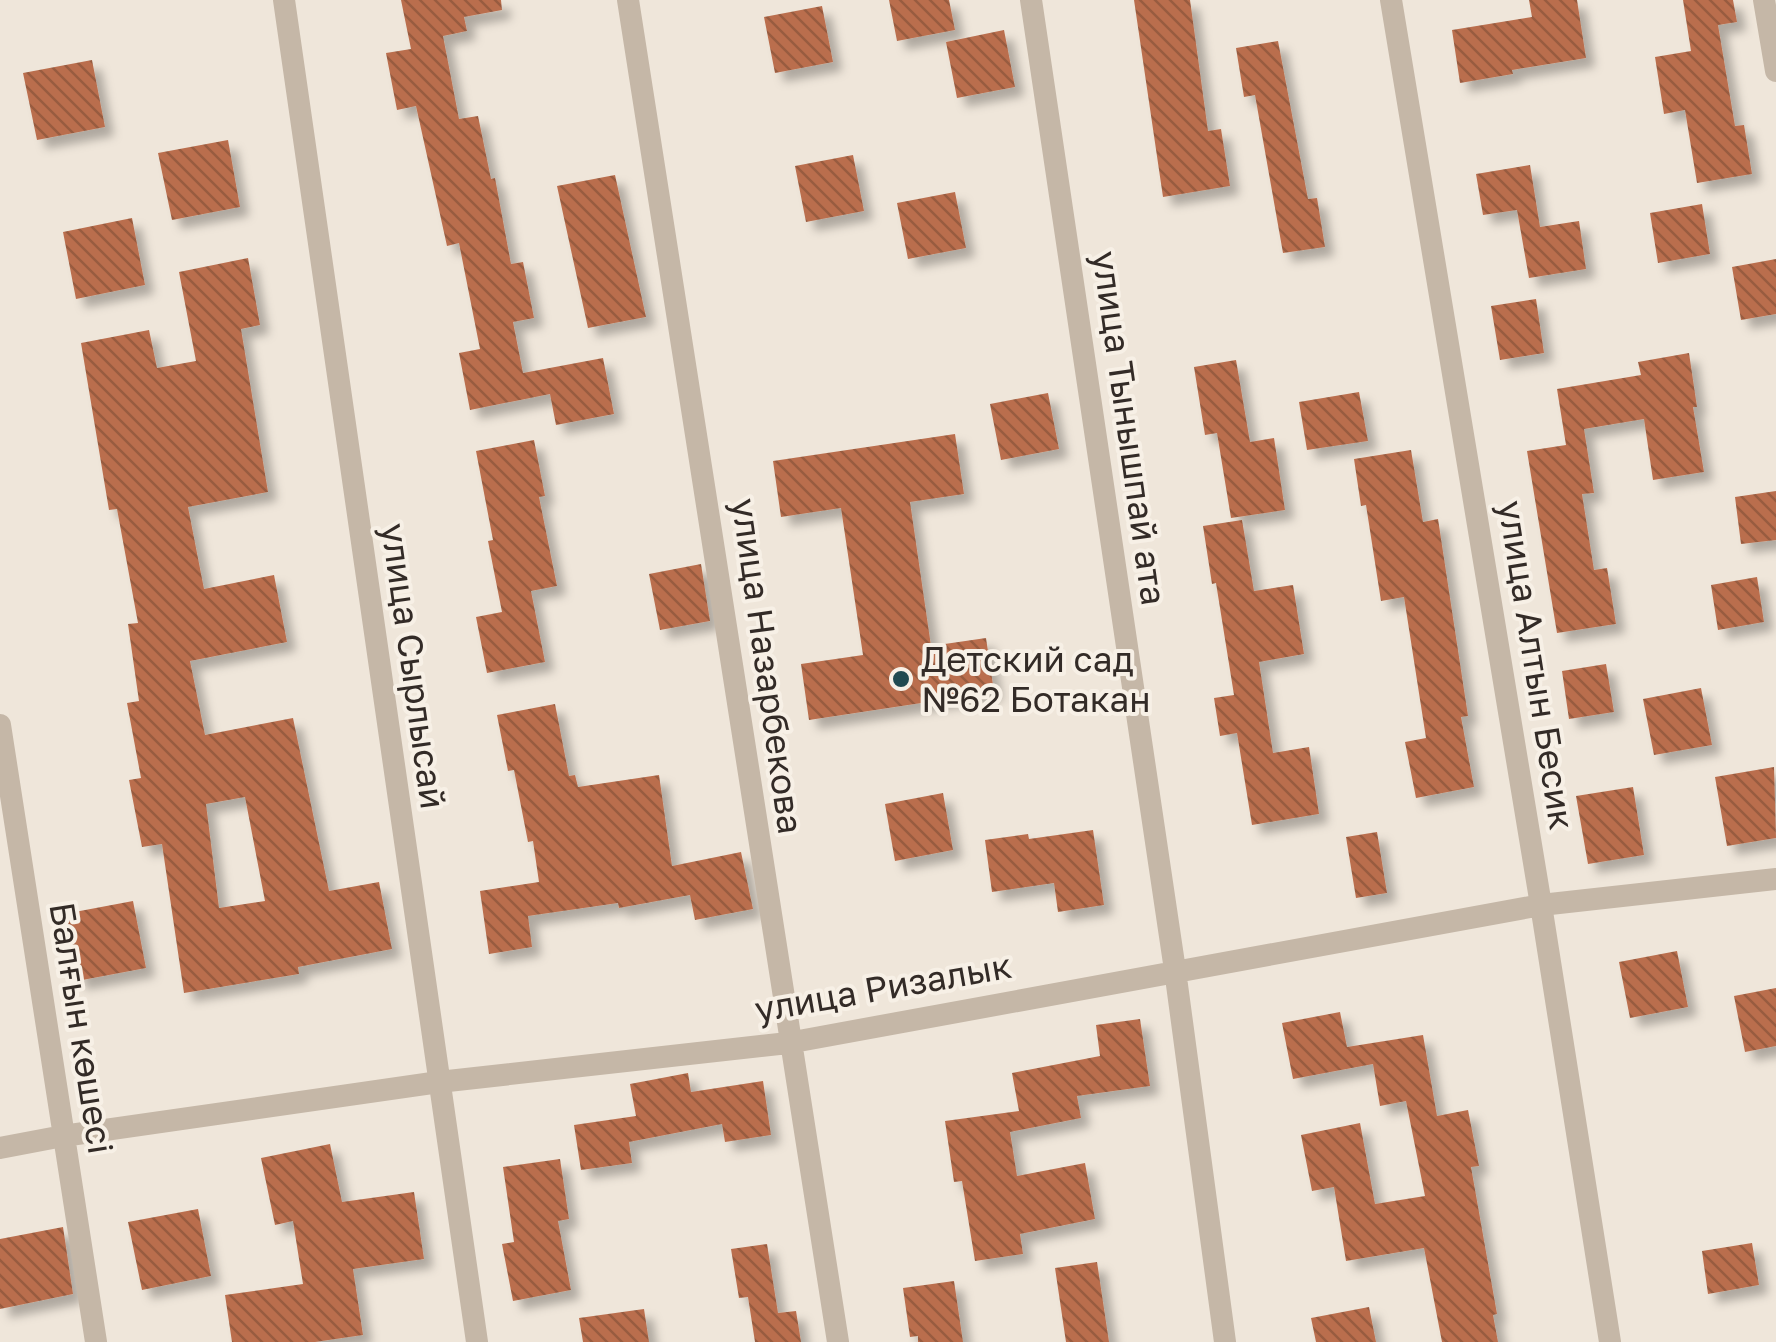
<svg xmlns="http://www.w3.org/2000/svg" width="1776" height="1342" font-family="'Golos Text',sans-serif">
<style>
.building{fill:url(#building-back-hatch);fill-rule:evenodd;filter:url(#shadow)}
.lines{fill:none;stroke-linecap:round;stroke-linejoin:round}
.street{stroke:#c5b7a7;stroke-width:22}
.poi-dot{fill:#214a50;stroke:#f7f0e6;stroke-width:4}
.labels{text-anchor:middle;dominant-baseline:central;stroke-width:8;stroke-linejoin:round;paint-order:stroke}
.street-label{font-size:35px;fill:#332b27;stroke:#f7f0e6}
.poi-label{font-size:35px;fill:#332b27;stroke:#f7f0e6;text-anchor:start}
</style>
<defs>
<pattern id="building-back-hatch" width="6" height="6" patternUnits="userSpaceOnUse" patternTransform="scale(2.5)"><rect width="6" height="6" fill="#ba6e4d"/><path d="M-1 5l2 2M0 0l6 6M5-1l2 2" fill="none" stroke="#985b40"/></pattern>
<filter id="shadow"><feDropShadow dx="9" dy="9" stdDeviation="5" flood-color="#0004"/></filter>
</defs>
<rect width="100%" height="100%" fill="#efe6da"/>
<!-- building -->
<path class="building" d="M 401,0 L 501,0 L 502,10 L 464,17 L 467,31 L 443,36 L 459,119 L 478,116 L 491,179 L 495,178 L 511,264 L 523,262 L 534,318 L 513,322 L 523,373 L 603,358 L 614,414 L 556,425 L 550,394 L 470,410 L 459,353 L 480,349 L 459,243 L 447,246 L 416,106 L 397,110 L 386,53 L 411,49 Z
M 889,0 L 949,0 L 955,30 L 897,41 Z
M 1134,0 L 1190,0 L 1208,131 L 1221,129 L 1230,186 L 1163,197 Z
M 1529,0 L 1577,0 L 1586,58 L 1512,70 L 1513,74 L 1460,83 L 1452,30 L 1532,17 Z
M 1683,0 L 1733,0 L 1737,22 L 1718,25 L 1735,126 L 1744,125 L 1752,174 L 1697,183 L 1685,110 L 1664,114 L 1655,57 L 1691,51 Z
M 822,6 L 833,62 L 775,73 L 764,17 Z
M 1004,30 L 1015,87 L 957,98 L 946,42 Z
M 1278,41 L 1308,199 L 1317,198 L 1325,247 L 1283,253 L 1255,95 L 1244,97 L 1236,48 Z
M 92,60 L 105,127 L 37,140 L 23,73 Z
M 228,140 L 240,207 L 172,220 L 158,153 Z
M 853,155 L 864,211 L 806,222 L 795,166 Z
M 1530,165 L 1540,227 L 1579,221 L 1586,269 L 1529,278 L 1517,210 L 1483,215 L 1476,174 Z
M 615,175 L 646,317 L 588,328 L 557,186 Z
M 955,192 L 966,248 L 908,259 L 897,203 Z
M 1702,204 L 1710,254 L 1658,263 L 1650,213 Z
M 132,218 L 145,285 L 76,299 L 63,232 Z
M 248,258 L 260,325 L 241,329 L 268,492 L 188,507 L 204,589 L 274,575 L 287,642 L 190,661 L 205,735 L 293,718 L 329,891 L 379,882 L 392,949 L 298,967 L 299,974 L 184,993 L 162,844 L 142,847 L 129,780 L 141,778 L 127,703 L 139,701 L 128,624 L 138,623 L 117,509 L 109,510 L 81,343 L 149,330 L 157,368 L 196,361 L 179,272 ZM 245,797 L 265,901 L 219,908 L 206,804 Z
M 1776,259 L 1776,314 L 1741,320 L 1732,267 Z
M 1536,299 L 1544,353 L 1500,360 L 1491,306 Z
M 1689,353 L 1697,407 L 1693,407 L 1704,472 L 1653,480 L 1644,419 L 1584,429 L 1594,493 L 1582,494 L 1594,570 L 1607,568 L 1616,624 L 1557,633 L 1527,451 L 1566,445 L 1557,389 L 1641,375 L 1638,362 Z
M 1236,360 L 1250,442 L 1274,438 L 1285,510 L 1231,518 L 1217,433 L 1205,435 L 1194,367 Z
M 1359,392 L 1368,441 L 1307,450 L 1299,402 Z
M 1048,393 L 1059,449 L 1001,460 L 990,404 Z
M 955,434 L 964,494 L 910,502 L 931,646 L 986,638 L 994,692 L 809,720 L 801,664 L 863,655 L 841,508 L 781,517 L 773,461 Z
M 534,440 L 545,496 L 539,497 L 557,586 L 531,591 L 545,662 L 487,673 L 476,617 L 502,612 L 488,541 L 493,540 L 476,451 Z
M 1411,450 L 1423,522 L 1438,519 L 1468,716 L 1461,717 L 1474,787 L 1416,798 L 1405,742 L 1426,738 L 1404,597 L 1381,601 L 1366,505 L 1361,506 L 1354,459 Z
M 1776,491 L 1776,540 L 1741,544 L 1735,497 Z
M 1242,520 L 1254,591 L 1293,585 L 1304,654 L 1259,662 L 1273,753 L 1309,747 L 1319,814 L 1252,825 L 1237,733 L 1220,736 L 1214,698 L 1234,695 L 1216,583 L 1212,584 L 1203,526 Z
M 701,564 L 710,621 L 660,630 L 649,574 Z
M 1757,577 L 1764,622 L 1718,630 L 1711,585 Z
M 1606,664 L 1614,712 L 1569,719 L 1562,671 Z
M 1701,688 L 1712,745 L 1654,755 L 1643,699 Z
M 555,704 L 569,776 L 575,775 L 578,787 L 659,775 L 672,866 L 741,852 L 753,909 L 695,920 L 690,895 L 619,908 L 618,903 L 528,916 L 532,947 L 489,954 L 480,891 L 539,882 L 533,841 L 528,842 L 514,770 L 508,771 L 497,715 Z
M 1774,767 L 1776,838 L 1727,846 L 1715,777 Z
M 1633,787 L 1644,855 L 1588,864 L 1576,796 Z
M 943,793 L 953,850 L 895,861 L 885,804 Z
M 1093,830 L 1104,905 L 1058,912 L 1054,883 L 992,892 L 985,840 L 1028,834 L 1029,839 Z
M 1377,832 L 1387,893 L 1356,898 L 1346,837 Z
M 133,901 L 146,968 L 77,981 L 64,914 Z
M 1677,951 L 1688,1007 L 1630,1018 L 1619,962 Z
M 1776,988 L 1776,1046 L 1745,1052 L 1734,996 Z
M 1340,1012 L 1347,1047 L 1423,1035 L 1437,1116 L 1468,1110 L 1479,1166 L 1471,1167 L 1497,1314 L 1493,1315 L 1498,1342 L 1442,1342 L 1424,1248 L 1346,1261 L 1334,1187 L 1312,1191 L 1301,1135 L 1360,1123 L 1375,1204 L 1425,1196 L 1406,1101 L 1380,1106 L 1373,1064 L 1293,1079 L 1282,1023 Z
M 1140,1019 L 1150,1086 L 1077,1096 L 1081,1118 L 1010,1132 L 1017,1176 L 1085,1163 L 1095,1219 L 1020,1234 L 1023,1254 L 975,1261 L 962,1181 L 954,1182 L 945,1121 L 1019,1111 L 1012,1073 L 1100,1056 L 1096,1025 Z
M 688,1073 L 691,1092 L 763,1081 L 771,1135 L 725,1142 L 722,1124 L 629,1142 L 632,1163 L 581,1170 L 574,1125 L 636,1116 L 630,1084 Z
M 330,1144 L 342,1202 L 414,1192 L 424,1259 L 353,1269 L 363,1335 L 315,1342 L 232,1342 L 225,1295 L 303,1284 L 293,1221 L 275,1225 L 261,1158 Z
M 560,1159 L 569,1219 L 558,1221 L 571,1290 L 513,1301 L 502,1244 L 514,1242 L 503,1167 Z
M 198,1209 L 211,1276 L 142,1290 L 128,1222 Z
M 63,1227 L 73,1294 L 0,1309 L 0,1239 Z
M 1752,1243 L 1759,1285 L 1708,1294 L 1702,1251 Z
M 767,1244 L 778,1313 L 796,1311 L 801,1342 L 755,1342 L 748,1297 L 739,1298 L 731,1249 Z
M 1097,1262 L 1109,1342 L 1066,1342 L 1055,1268 Z
M 954,1281 L 963,1342 L 918,1342 L 918,1336 L 910,1337 L 903,1288 Z
M 1369,1307 L 1376,1342 L 1316,1342 L 1311,1318 Z
M 644,1309 L 649,1342 L 583,1342 L 579,1318 Z"/>
<g class="lines">
<!-- street -->
<path class="street" d="M 284,0 L 477,1342
M 628,0 C 701,447 764,895 838,1342
M 1031,0 L 1175,970 L 1225,1342
M 1391,0 L 1541,905 L 1610,1342
M 1764,0 L 1776,71
M 0,725 L 96,1342
M 0,1148 L 63,1136 L 439,1082 L 788,1043 L 1541,905 L 1776,879"/>
</g>
<!-- markers -->
<circle class="poi-dot" cx="901" cy="679" r="10"/>
<g class="labels">
<!-- street labels -->
<g class="street-label">
<text transform="translate(1130 428) rotate(82)">улица Тынышпай ата</text>
<text transform="translate(1537 665) rotate(81)">улица Алтын Бесик</text>
<text transform="translate(414 666) rotate(82)">улица Сырлысай</text>
<text transform="translate(768 666) rotate(82)">улица Назарбекова</text>
<text transform="translate(883 987) rotate(-10)">улица Ризалык</text>
<text transform="translate(82 1028) rotate(81)">Балғын көшесі</text>
</g>
<!-- poi labels -->
<g class="poi-label">
<text x="921" y="659">Детский сад<tspan x="921" dy="40">№62 Ботакан</tspan></text>
</g>
</g>
</svg>
